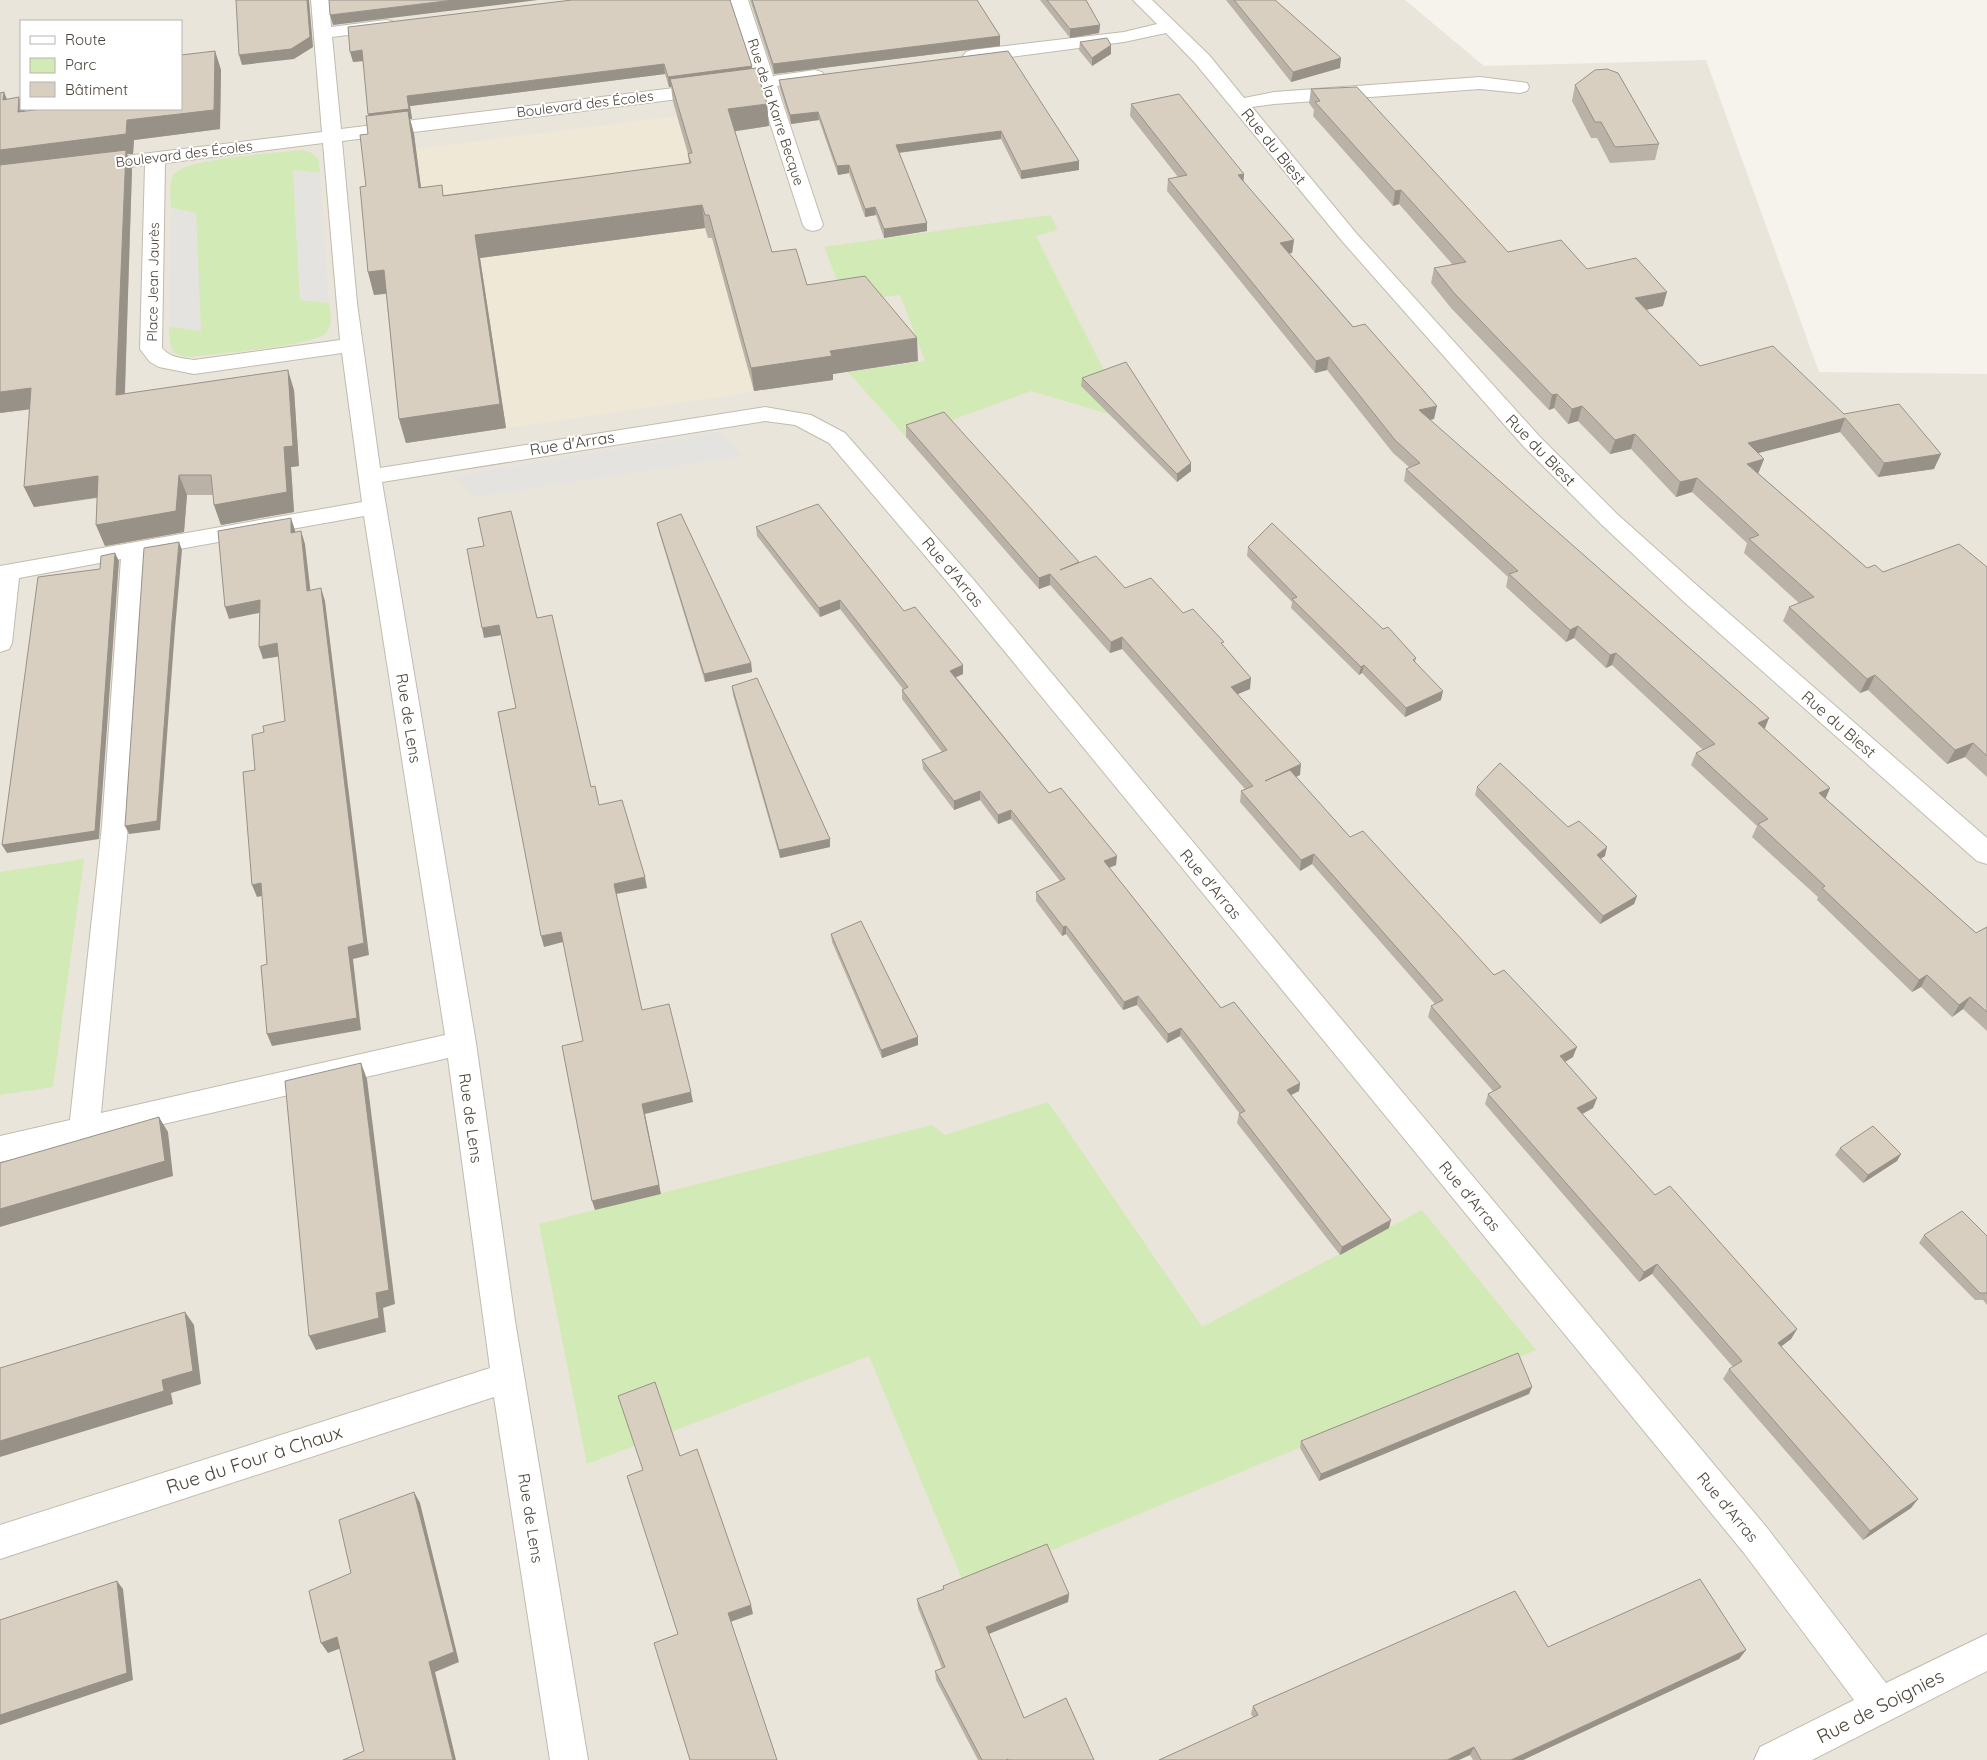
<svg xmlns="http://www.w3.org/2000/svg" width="1987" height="1760" font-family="Quicksand,sans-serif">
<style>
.residential{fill:#eae5da;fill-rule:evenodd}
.education{fill:#efe8d6}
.green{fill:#d2eab5}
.parking{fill:#e5e3e0}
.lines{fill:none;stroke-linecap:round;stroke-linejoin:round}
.minor-casing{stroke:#c2bbae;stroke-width:2}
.minor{fill:#fff;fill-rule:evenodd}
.wall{fill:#bab2a6;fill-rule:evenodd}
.shaded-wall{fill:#979187}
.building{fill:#d8cfc1;stroke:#979187}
.labels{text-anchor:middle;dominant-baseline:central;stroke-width:4;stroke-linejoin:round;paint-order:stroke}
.far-street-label{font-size:14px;fill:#4b4439;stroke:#fff}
.street-label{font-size:16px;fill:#4b4439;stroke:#fff}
.near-street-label{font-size:19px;fill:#4b4439;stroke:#fff}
</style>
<rect width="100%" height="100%" fill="#f6f3ec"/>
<!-- residential -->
<path class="residential" d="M 0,0 L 1405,0 L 1484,66 L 1706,60 L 1819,372 L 1987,374 L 1987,1760 L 0,1760 ZM 21,21 L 181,21 L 181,109 L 21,109 Z"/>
<!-- education -->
<path class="education" d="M 724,110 L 775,275 L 797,272 L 833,380 L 406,443 L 388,293 L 437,288 L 416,149 Z"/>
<!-- green -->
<path class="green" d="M 301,150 L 310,152 L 319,160 L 320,173 L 293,170 L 300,299 L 329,303 C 330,313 334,325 326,333 C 310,347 217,353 191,357 C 168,356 170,346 169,326 L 200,331 L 196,213 L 171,208 C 171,199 168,180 175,173 C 190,158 277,153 301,150 Z
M 1050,215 L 1058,230 L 1036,236 L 1129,420 L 1031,391 L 906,437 L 848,372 L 925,361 L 900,295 L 846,302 L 824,247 Z
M 84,859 L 53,1087 L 0,1095 L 0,872 Z
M 1048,1102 L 1202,1327 L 1422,1210 L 1536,1350 L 965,1586 L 869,1356 L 587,1464 L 539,1224 L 932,1125 L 945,1135 Z"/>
<!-- parking -->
<path class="parking" d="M 293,170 L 320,173 L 329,303 L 300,300 Z
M 171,208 L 196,213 L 201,331 L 169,326 Z
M 718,432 L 743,456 L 476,497 L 451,476 Z"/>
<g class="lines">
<!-- minor casing -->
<g class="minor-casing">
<path id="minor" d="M 311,0 L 329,0 L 331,27 L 386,20 L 392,21 L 395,25 L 392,29 L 386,30 L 332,37 L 341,129 L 755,78 L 730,0 L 748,0 L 773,76 L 815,70 L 822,72 L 824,76 L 822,80 L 777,86 L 823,225 L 820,229 L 813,231 L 806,229 L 803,225 L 759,89 L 342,141 L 357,303 L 380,468 L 765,407 L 811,415 L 845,433 L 973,579 L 1768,1529 L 1886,1683 L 1987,1634 L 1987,1671 L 1812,1760 L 1754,1760 L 1760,1747 L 1854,1700 L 1744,1553 L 955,591 L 829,443 L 795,425 L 765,421 L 382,482 L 476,1043 L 515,1321 L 588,1760 L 550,1760 L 494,1397 L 0,1559 L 0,1525 L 490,1368 L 448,1058 L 0,1162 L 0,1136 L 70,1120 L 102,826 L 121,559 L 19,578 L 12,643 L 9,649 L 0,652 L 0,566 L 362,502 L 342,353 L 194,374 L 159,367 L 150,362 L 140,349 L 145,165 L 93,172 L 86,170 L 83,166 L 86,162 L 93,160 L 322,132 ZM 323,143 L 340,340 L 194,360 C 182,358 170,358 162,348 L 165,163 ZM 364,516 L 445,1035 L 101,1113 L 128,826 L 146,555 Z
M 1133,0 L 1152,0 L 1209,55 L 1244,98 L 1274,92 L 1480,77 L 1527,83 L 1529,87 L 1527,91 L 1520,93 L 1480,89 L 1274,104 L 1252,107 L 1356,233 L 1540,437 L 1617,514 L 1701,589 L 1987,838 L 1987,864 L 1977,861 L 1683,601 L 1601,524 L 1524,447 L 1342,241 L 1195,63 L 1166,33 L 1124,42 L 972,62 L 966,60 L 963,56 L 966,52 L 972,50 L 1124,32 L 1157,24 Z"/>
</g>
<!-- minor -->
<use href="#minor" class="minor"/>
</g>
<!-- wall -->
<path class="wall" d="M 572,0 L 752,69 L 767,104 L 769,126 L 735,131 L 772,252 L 807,285 L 918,361 L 833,374 L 833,380 L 754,391 L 712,238 L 708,238 L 705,228 L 480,258 L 506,428 L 406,443 L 399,419 L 386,294 L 374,295 L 368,272 L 366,186 L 369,116 L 363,61 L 353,62 ZM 665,74 L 669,87 L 671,87 L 673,102 L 688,154 L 689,164 L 444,195 L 421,188 L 414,134 L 410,119 L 412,119 L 410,106 Z
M 750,0 L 977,0 L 1000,36 L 1000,46 L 774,74 Z
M 1040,0 L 1086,0 L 1100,25 L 1099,33 L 1070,38 Z
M 1226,0 L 1275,0 L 1340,68 L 1291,82 Z
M 1080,42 L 1111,54 L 1092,66 L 1079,50 Z
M 215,51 L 221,70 L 220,129 L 134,140 L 133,154 L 127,154 L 132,169 L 125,394 L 294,390 L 299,466 L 291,467 L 294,512 L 221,525 L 214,505 L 213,495 L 187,495 L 184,532 L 105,546 L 96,525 L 97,498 L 34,507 L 24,487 L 30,409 L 0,413 L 0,93 L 4,92 L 7,99 L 25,111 L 181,109 Z
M 1008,51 L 1079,170 L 1021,179 L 1001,139 L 899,153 L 927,231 L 884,238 L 876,215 L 865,217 L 849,173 L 838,175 L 819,120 L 791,124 L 780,89 L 779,80 Z
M 1575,85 L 1659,144 L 1655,160 L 1610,163 L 1597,138 L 1591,138 L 1572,101 Z
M 1311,89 L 1508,252 L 1587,269 L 1663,306 L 1646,310 L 1700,366 L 1844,414 L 1934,469 L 1878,477 L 1840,432 L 1758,453 L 1764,459 L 1758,473 L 1867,568 L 1883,572 L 1987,567 L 1987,777 L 1965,757 L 1947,764 L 1868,690 L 1860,693 L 1783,621 L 1789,607 L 1799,603 L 1744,553 L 1747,543 L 1692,492 L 1676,497 L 1631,449 L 1610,454 L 1578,421 L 1568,424 L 1554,408 L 1549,410 L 1451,308 L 1431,283 L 1434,268 L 1453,265 L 1399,204 L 1393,206 L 1313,116 L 1314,110 L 1309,103 Z
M 1131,104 L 1244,174 L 1243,182 L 1294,240 L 1292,253 L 1289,253 L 1434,419 L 1429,420 L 1765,729 L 1825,798 L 1976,933 L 1987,927 L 1987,1031 L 1963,1009 L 1952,1017 L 1921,987 L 1912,992 L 1817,900 L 1818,897 L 1752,837 L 1757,826 L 1691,765 L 1696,753 L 1703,750 L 1612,665 L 1606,668 L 1574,638 L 1566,642 L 1506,587 L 1508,577 L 1404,481 L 1406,469 L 1409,467 L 1393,453 L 1327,370 L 1315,373 L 1167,191 L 1168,179 L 1178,177 L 1130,116 Z
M 1082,378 L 1191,463 L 1191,471 L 1177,482 L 1081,386 Z
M 906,425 L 1079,562 L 1125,588 L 1183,613 L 1223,645 L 1250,689 L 1237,694 L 1300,775 L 1296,777 L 1350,837 L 1494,975 L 1573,1057 L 1565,1062 L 1597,1098 L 1593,1108 L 1582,1114 L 1655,1195 L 1797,1329 L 1791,1339 L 1781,1346 L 1918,1499 L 1911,1508 L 1863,1540 L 1723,1379 L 1729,1369 L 1733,1367 L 1652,1274 L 1639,1282 L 1485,1104 L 1488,1094 L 1493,1091 L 1428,1017 L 1431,1006 L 1435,1004 L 1312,864 L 1300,871 L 1240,802 L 1241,791 L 1245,789 L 1122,649 L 1110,653 L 1050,585 L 1039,589 L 906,437 Z
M 657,523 L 751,663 L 752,672 L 705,682 L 659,532 Z
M 756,527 L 904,611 L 963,674 L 956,677 L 1049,793 L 1116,865 L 1109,868 L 1221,1008 L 1300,1083 L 1299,1091 L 1291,1095 L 1389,1228 L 1340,1255 L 1237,1123 L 1239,1114 L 1240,1114 L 1180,1036 L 1167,1043 L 1137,1005 L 1123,1010 L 1066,934 L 1062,936 L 1036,901 L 1036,892 L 1060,881 L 1011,819 L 998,824 L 980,800 L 954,810 L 923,769 L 922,760 L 942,752 L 902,699 L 902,690 L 903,689 L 840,609 L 820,617 L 757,536 Z
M 1248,547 L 1383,629 L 1416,658 L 1415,663 L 1441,700 L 1405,717 L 1362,673 L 1359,675 L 1291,608 L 1292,602 L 1247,556 Z
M 732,686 L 830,847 L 780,858 L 733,695 Z
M 1477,787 L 1568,827 L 1605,856 L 1600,859 L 1637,896 L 1634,904 L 1600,924 L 1475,795 Z
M 831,934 L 918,1045 L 882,1058 L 832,942 Z
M 1840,1148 L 1901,1154 L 1897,1161 L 1863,1183 L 1835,1155 Z
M 1924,1235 L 1987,1236 L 1987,1305 L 1983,1300 L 1975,1300 L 1919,1243 Z
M 1529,1394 L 1319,1481 L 1300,1448 L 1301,1441 Z
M 943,1586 L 1069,1594 L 1068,1602 L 989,1634 L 1024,1718 L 1094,1760 L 978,1760 L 936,1680 L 935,1671 L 942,1668 L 918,1608 L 917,1599 L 943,1589 Z
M 1548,1647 L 1746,1650 L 1739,1659 L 1523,1760 L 1473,1760 L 1470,1755 L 1253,1717 L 1251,1714 L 1253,1706 Z"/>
<!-- shaded-wall -->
<path class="shaded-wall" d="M 307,0 L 309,0 L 313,47 L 294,59 L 242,65 L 239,55 Z
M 454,0 L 538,0 L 333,25 L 330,15 Z
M 1100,25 L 1099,33 L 1070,38 L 1070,29 Z
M 1000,36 L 1000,46 L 774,74 L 773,64 Z
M 1111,45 L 1111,54 L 1092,66 L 1092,58 Z
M 362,50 L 364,61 L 353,62 L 350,52 Z
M 215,51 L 221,70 L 220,129 L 134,140 L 133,154 L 127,154 L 132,169 L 124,415 L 0,170 L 0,150 L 127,120 Z
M 1341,58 L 1340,68 L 1291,82 L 1293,72 Z
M 664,64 L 665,74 L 410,106 L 412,119 L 410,119 L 414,134 L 424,211 L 419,188 L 371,124 L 368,114 L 407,96 Z
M 752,66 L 753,76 L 670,79 L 671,87 L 669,87 L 668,77 Z
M 4,92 L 11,112 L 3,100 Z
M 19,97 L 21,102 L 21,109 L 24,109 L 27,117 L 18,112 Z
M 767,104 L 769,126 L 730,132 L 728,109 Z
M 818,112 L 819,120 L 791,124 L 790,115 Z
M 1001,131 L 1001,139 L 896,153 L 896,145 Z
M 1079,161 L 1079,170 L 1021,179 L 1021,171 Z
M 849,165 L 849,173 L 838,175 L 837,166 Z
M 1244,174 L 1243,186 L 1238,175 Z
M 1401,190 L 1399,204 L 1393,206 L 1395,191 Z
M 702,205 L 705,228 L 480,258 L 506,428 L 406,443 L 399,419 L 475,235 Z
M 875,207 L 876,215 L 865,217 L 865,209 Z
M 927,223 L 927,231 L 884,238 L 884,229 Z
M 1294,240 L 1292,253 L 1279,256 L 1280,243 Z
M 384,270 L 390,293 L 374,295 L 368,272 Z
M 1667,292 L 1663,306 L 1631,313 L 1635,298 Z
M 917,338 L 918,361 L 833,374 L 833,380 L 754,391 L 751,368 L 830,351 Z
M 1329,357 L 1327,370 L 1315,373 L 1316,361 Z
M 288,370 L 294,390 L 299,466 L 291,467 L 294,512 L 221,525 L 214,505 L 284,447 Z
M 31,388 L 40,408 L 0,413 L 0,392 Z
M 1557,394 L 1554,408 L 1549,410 L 1552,395 Z
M 1437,406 L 1434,419 L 1416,423 L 1419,410 Z
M 1582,406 L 1578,421 L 1568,424 L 1572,409 Z
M 1845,418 L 1840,432 L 1743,457 L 1748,443 Z
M 1635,434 L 1631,449 L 1610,454 L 1615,440 Z
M 1941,454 L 1934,469 L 1878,477 L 1884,463 Z
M 1764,459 L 1758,474 L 1747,464 Z
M 1191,463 L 1191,471 L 1177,482 L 1177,474 Z
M 179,475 L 187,495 L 184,532 L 105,546 L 96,525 Z
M 98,476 L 106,496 L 34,507 L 24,487 Z
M 1697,478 L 1692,492 L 1676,497 L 1680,482 Z
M 291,518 L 295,530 L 296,545 L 291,533 Z
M 301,531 L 305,544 L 312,604 L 307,591 Z
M 179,542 L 182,550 L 175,629 L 160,830 L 129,834 L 125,826 L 172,621 Z
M 115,553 L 119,561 L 99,839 L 7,853 L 2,845 Z
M 1050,574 L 1050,585 L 1039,589 L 1039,578 Z
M 321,588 L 325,601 L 369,955 L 353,959 L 361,1030 L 272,1046 L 267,1034 L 348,947 Z
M 260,600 L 264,612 L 229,619 L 225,607 Z
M 840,600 L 840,609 L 820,617 L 819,608 Z
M 499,625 L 502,635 L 484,638 L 482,628 Z
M 1578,626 L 1574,638 L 1566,642 L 1570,630 Z
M 1122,637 L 1122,649 L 1110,653 L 1111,642 Z
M 277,643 L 282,656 L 263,659 L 259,647 Z
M 1616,653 L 1612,665 L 1606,668 L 1610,655 Z
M 751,663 L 752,672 L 705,682 L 704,674 Z
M 963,665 L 963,674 L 950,680 L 950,671 Z
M 1364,665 L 1362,673 L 1359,675 L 1361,667 Z
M 1875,675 L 1868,690 L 1860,693 L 1867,679 Z
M 1251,678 L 1250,689 L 1229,698 L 1231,687 Z
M 1443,691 L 1441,700 L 1405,717 L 1406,708 Z
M 1769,718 L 1764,731 L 1758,723 Z
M 1973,743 L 1965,757 L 1947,764 L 1955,750 Z
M 1301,764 L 1300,775 L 1263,792 L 1265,781 Z
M 1830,788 L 1825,800 L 1819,793 Z
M 980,791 L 980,800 L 954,810 L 954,801 Z
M 1011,810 L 1011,819 L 998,824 L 998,815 Z
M 830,839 L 830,847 L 780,858 L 779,850 Z
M 1607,847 L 1605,856 L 1594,863 L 1597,855 Z
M 1314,854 L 1312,864 L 1300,871 L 1301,860 Z
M 1117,856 L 1116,865 L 1103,870 L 1104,861 Z
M 645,877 L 647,888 L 616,894 L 614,884 Z
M 261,883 L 266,895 L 257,897 L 252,885 Z
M 1637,896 L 1634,904 L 1600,924 L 1603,916 Z
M 1066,926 L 1066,934 L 1062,936 L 1063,927 Z
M 561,932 L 563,942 L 544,947 L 541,936 Z
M 1927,975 L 1921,987 L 1912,992 L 1919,980 Z
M 1138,996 L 1137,1005 L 1123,1010 L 1124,1002 Z
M 1970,997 L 1963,1009 L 1952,1017 L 1959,1005 Z
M 1181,1028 L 1180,1036 L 1167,1043 L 1168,1034 Z
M 918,1037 L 918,1045 L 882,1058 L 881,1050 Z
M 1577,1047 L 1573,1057 L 1556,1067 L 1560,1056 Z
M 361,1063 L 367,1079 L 395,1304 L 383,1308 L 386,1332 L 316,1350 L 309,1336 L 376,1293 Z
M 1300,1083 L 1299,1091 L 1285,1098 L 1287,1090 Z
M 691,1092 L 693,1102 L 645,1114 L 661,1194 L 595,1210 L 592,1201 L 642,1104 Z
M 1597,1098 L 1593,1108 L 1573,1119 L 1577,1108 Z
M 159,1117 L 168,1132 L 173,1176 L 0,1227 L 0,1209 Z
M 1901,1154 L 1897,1161 L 1863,1183 L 1868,1175 Z
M 1391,1220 L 1389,1228 L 1340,1255 L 1342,1247 Z
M 1657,1264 L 1652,1274 L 1639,1282 L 1644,1272 Z
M 185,1312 L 194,1325 L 201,1384 L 171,1393 L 173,1404 L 0,1457 L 0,1441 L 162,1380 Z
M 1797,1329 L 1791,1339 L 1773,1353 L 1778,1343 Z
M 1532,1387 L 1529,1394 L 1319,1481 L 1321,1474 Z
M 414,1492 L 420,1503 L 459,1662 L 435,1672 L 456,1760 L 453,1760 L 429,1662 Z
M 1918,1499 L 1911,1508 L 1863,1540 L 1870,1531 Z
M 117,1581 L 123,1589 L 133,1680 L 0,1725 L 0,1715 Z
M 1069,1594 L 1068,1602 L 986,1635 L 986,1627 Z
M 751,1605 L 753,1614 L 730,1622 L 728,1613 Z
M 337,1637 L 344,1647 L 328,1653 L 321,1643 Z
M 1746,1650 L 1739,1659 L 1523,1760 L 1511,1760 Z
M 1474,1747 L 1470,1755 L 1459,1760 L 1447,1760 Z"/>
<!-- building -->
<path class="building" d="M 236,0 L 307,0 L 310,37 L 291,49 L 239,55 Z
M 329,0 L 454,0 L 330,15 Z
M 572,0 L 730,0 L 752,66 L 668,77 L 664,64 L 527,81 L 407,96 L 409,109 L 368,114 L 362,50 L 350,52 L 348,27 Z
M 752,0 L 977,0 L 1000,36 L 773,64 Z
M 1047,0 L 1086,0 L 1100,25 L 1070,29 Z
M 1234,0 L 1275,0 L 1341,58 L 1293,72 Z
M 1107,38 L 1111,45 L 1092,58 L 1080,42 Z
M 215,51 L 214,110 L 127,120 L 126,134 L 0,150 L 0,93 L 4,92 L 3,100 L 19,97 L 18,112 L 42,109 L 181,109 L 181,55 Z
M 1008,51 L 1079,161 L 1021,171 L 1001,131 L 896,145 L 927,223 L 884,229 L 875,207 L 865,209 L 849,165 L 837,166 L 818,112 L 790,115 L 779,80 Z
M 756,68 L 767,104 L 728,109 L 772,252 L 796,249 L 807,285 L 865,276 L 917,338 L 830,351 L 832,356 L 751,368 L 709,215 L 705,215 L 702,205 L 475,235 L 500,404 L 399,419 L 384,270 L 368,272 L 360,187 L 366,186 L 360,135 L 368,134 L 366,116 L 408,111 L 419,188 L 442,185 L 443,196 L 691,163 L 688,154 L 692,153 L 670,79 Z
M 1607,69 L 1618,73 L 1659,144 L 1615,147 L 1601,122 L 1595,122 L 1575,85 L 1595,70 Z
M 1357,87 L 1508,252 L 1561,240 L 1587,269 L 1636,258 L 1667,292 L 1635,298 L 1700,366 L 1773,346 L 1844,414 L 1899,404 L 1941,454 L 1884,463 L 1845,418 L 1748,443 L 1764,459 L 1747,464 L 1867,568 L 1875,565 L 1883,572 L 1959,544 L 1987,567 L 1987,756 L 1973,743 L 1955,750 L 1875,675 L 1867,679 L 1789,607 L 1814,597 L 1749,539 L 1759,535 L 1697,478 L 1680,482 L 1635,434 L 1615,440 L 1582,406 L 1572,409 L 1557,394 L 1552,395 L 1454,293 L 1434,268 L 1466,262 L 1401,190 L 1395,191 L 1315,102 L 1320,101 L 1311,89 Z
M 1179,94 L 1244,174 L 1238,175 L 1294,240 L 1280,243 L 1353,327 L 1365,324 L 1437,406 L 1419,410 L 1769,718 L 1758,723 L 1830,788 L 1819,793 L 1976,933 L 1987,927 L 1987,1012 L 1970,997 L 1959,1005 L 1927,975 L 1919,980 L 1822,888 L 1825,886 L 1758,824 L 1768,819 L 1696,753 L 1715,744 L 1616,653 L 1610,655 L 1578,626 L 1570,630 L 1509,574 L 1518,571 L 1406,469 L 1420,463 L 1395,440 L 1329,357 L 1316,361 L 1168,179 L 1187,175 L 1131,104 Z
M 126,150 L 116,395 L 288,370 L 293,446 L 284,447 L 287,492 L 214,505 L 211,475 L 179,475 L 176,511 L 96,525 L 98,476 L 24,487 L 31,388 L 0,392 L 0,165 Z
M 1126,362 L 1191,463 L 1177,474 L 1082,378 Z
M 944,412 L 1079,562 L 1060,570 L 1096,556 L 1125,588 L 1151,578 L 1183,613 L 1193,609 L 1224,642 L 1221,643 L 1251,678 L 1231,687 L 1301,764 L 1265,781 L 1290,770 L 1350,837 L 1363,831 L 1494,975 L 1504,970 L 1577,1047 L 1560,1056 L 1597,1098 L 1577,1108 L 1655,1195 L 1670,1186 L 1797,1329 L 1778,1343 L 1918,1499 L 1870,1531 L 1729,1369 L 1742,1361 L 1657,1264 L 1644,1272 L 1488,1094 L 1501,1087 L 1431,1006 L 1443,1000 L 1314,854 L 1301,860 L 1241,791 L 1253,786 L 1122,637 L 1111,642 L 1050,574 L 1039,578 L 906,425 Z
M 818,504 L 904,611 L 915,607 L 963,665 L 950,671 L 1049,793 L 1061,788 L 1117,856 L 1104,861 L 1221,1008 L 1234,1002 L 1300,1083 L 1287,1090 L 1391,1220 L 1342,1247 L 1239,1114 L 1245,1111 L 1181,1028 L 1168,1034 L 1138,996 L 1124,1002 L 1066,926 L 1063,927 L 1036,892 L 1065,879 L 1011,810 L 998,815 L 980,791 L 954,801 L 922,760 L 947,750 L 902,690 L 908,687 L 840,600 L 819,608 L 756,527 Z
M 511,511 L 537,618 L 552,615 L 591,787 L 595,786 L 599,805 L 622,800 L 645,877 L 614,884 L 642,1010 L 669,1004 L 691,1092 L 642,1104 L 659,1185 L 592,1201 L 562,1046 L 583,1041 L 568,967 L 561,932 L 541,936 L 498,712 L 516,708 L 499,625 L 482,628 L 467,549 L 484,546 L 478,518 Z
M 681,514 L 751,663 L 704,674 L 657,523 Z
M 291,518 L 291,533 L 301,531 L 307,591 L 321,588 L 364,943 L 348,947 L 357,1018 L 267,1034 L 261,966 L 267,964 L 261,883 L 252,885 L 243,772 L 255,770 L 252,735 L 264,732 L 263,726 L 285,721 L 277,643 L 259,647 L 260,600 L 225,607 L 218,531 Z
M 1272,523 L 1383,629 L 1388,627 L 1416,658 L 1413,660 L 1443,691 L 1406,708 L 1364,665 L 1361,667 L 1292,599 L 1297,597 L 1248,547 Z
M 179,542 L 172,621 L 157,821 L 125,826 L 144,548 Z
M 115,553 L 95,831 L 2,845 L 38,577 L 100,569 L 101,556 Z
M 757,678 L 830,839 L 779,850 L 732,686 Z
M 1500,763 L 1568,827 L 1579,821 L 1607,847 L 1597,855 L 1637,896 L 1603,916 L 1477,787 Z
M 861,921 L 918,1037 L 881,1050 L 831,934 Z
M 361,1063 L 389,1290 L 376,1293 L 379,1318 L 309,1336 L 285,1081 Z
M 159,1117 L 165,1161 L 0,1209 L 0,1163 Z
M 1873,1126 L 1901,1154 L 1868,1175 L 1840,1148 Z
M 1962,1211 L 1987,1236 L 1987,1293 L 1980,1293 L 1924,1235 Z
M 185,1312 L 193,1371 L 162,1380 L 164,1391 L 0,1441 L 0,1368 Z
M 1518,1353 L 1532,1387 L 1321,1474 L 1301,1441 Z
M 655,1382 L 680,1456 L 697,1449 L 751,1605 L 728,1613 L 777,1760 L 690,1760 L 654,1643 L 678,1634 L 627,1476 L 643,1470 L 618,1396 Z
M 414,1492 L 454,1652 L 429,1662 L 453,1760 L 343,1760 L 364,1751 L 337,1637 L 321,1643 L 309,1591 L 351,1573 L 339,1520 Z
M 1047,1544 L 1069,1594 L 986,1627 L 1024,1718 L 1066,1698 L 1094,1760 L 1008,1760 L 1008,1759 L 1006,1760 L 982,1760 L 935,1671 L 945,1667 L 917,1599 L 944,1589 L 943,1586 Z
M 1700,1579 L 1746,1650 L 1511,1760 L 1481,1760 L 1474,1747 L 1447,1760 L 1159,1760 L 1258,1715 L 1253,1706 L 1515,1591 L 1548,1647 Z
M 117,1581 L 127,1673 L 0,1715 L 0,1620 Z"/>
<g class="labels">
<!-- far-street labels -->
<g class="far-street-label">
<text transform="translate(585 104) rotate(-7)">Boulevard des Écoles</text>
<text transform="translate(776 112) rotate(72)">Rue de la Karre Becque</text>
<text transform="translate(184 154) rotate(-7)">Boulevard des Écoles</text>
<text transform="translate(153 282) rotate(-89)">Place Jean Jaurès</text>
</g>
<!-- street labels -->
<g class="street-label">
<text transform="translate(1274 146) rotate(51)">Rue du Biest</text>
<text transform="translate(572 443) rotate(-9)">Rue d'Arras</text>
<text transform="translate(1541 450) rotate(46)">Rue du Biest</text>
<text transform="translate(953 572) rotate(50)">Rue d'Arras</text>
<text transform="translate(409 718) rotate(81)">Rue de Lens</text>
<text transform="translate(1839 724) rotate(41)">Rue du Biest</text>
<text transform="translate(1211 884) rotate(50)">Rue d'Arras</text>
<text transform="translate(471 1118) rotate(82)">Rue de Lens</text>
<text transform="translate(1470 1196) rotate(50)">Rue d'Arras</text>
<text transform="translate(1728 1507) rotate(50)">Rue d'Arras</text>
<text transform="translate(531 1518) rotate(81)">Rue de Lens</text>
</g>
<!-- near-street labels -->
<g class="near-street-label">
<text transform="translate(254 1459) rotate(-18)">Rue du Four à Chaux</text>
<text transform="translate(1880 1706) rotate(-27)">Rue de Soignies</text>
</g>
</g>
<!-- legend -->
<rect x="20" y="20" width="162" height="90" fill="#ffffff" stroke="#b7b4b0"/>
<rect x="30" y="36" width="25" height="8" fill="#ffffff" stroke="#b7b4b0"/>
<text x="65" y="45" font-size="15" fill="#4b4439">Route</text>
<rect x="30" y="58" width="25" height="15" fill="#d2eab5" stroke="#b7b4b0"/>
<text x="65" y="70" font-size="15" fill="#4b4439">Parc</text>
<rect x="30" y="82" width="25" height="15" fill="#d8cfc1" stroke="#b7b4b0"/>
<text x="65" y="95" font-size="15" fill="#4b4439">Bâtiment</text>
</svg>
